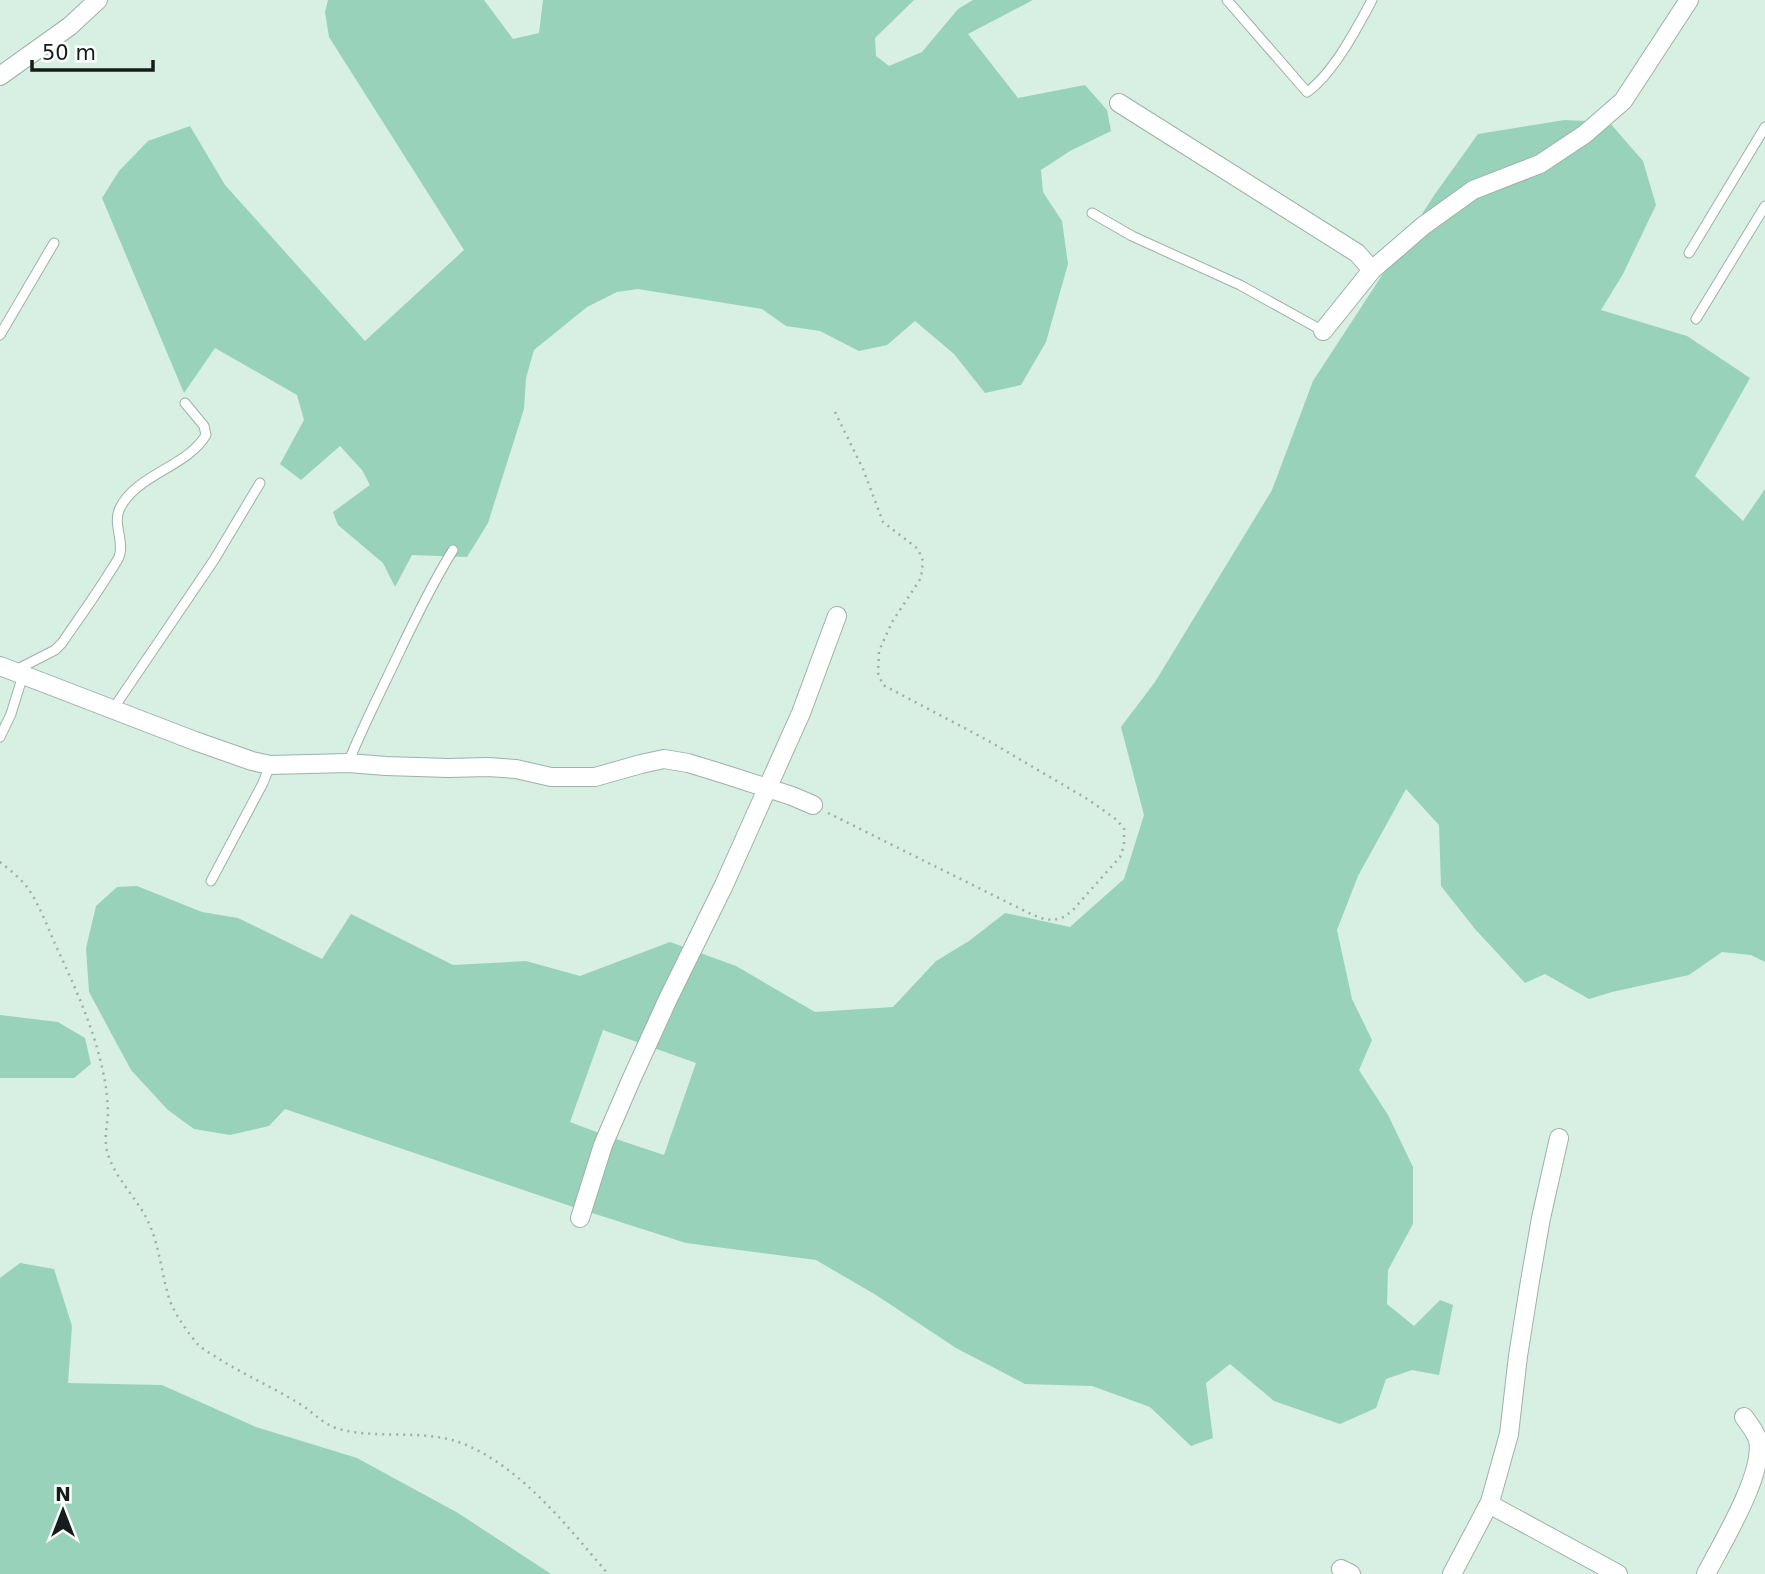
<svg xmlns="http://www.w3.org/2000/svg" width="1765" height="1574" font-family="'DejaVu Sans',sans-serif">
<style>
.green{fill:#98d2ba}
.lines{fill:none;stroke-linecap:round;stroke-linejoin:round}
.service-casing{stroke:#9cb2a8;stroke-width:11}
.minor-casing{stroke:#9cb2a8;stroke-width:20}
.path{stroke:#9dafa7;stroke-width:2.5;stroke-dasharray:2 5;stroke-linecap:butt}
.service{stroke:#fff;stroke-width:9}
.minor{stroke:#fff;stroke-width:18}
</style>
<rect width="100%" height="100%" fill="#d8efe4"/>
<!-- green -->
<path class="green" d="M 328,0 L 484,0 L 513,39 L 539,33 L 543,0 L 914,0 L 875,38 L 876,56 L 889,66 L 922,52 L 958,9 L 973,0 L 1033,0 L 968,34 L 1018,98 L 1085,85 L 1107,110 L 1111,131 L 1070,151 L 1041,170 L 1043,192 L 1062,221 L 1068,264 L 1046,342 L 1021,385 L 985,393 L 954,354 L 915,321 L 887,345 L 859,351 L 820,331 L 786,326 L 762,309 L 638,289 L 617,292 L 587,307 L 534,350 L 526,378 L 524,409 L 488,523 L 467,557 L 412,555 L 395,587 L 383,563 L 338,525 L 333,512 L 370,485 L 362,470 L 340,446 L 301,480 L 280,464 L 304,420 L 297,395 L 215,348 L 184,393 L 102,198 L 119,171 L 148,141 L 190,126 L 225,185 L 365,341 L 464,250 L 329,37 L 325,12 Z
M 1565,120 L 1609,122 L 1643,161 L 1656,205 L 1623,274 L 1601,310 L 1687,336 L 1750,378 L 1695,476 L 1743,521 L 1765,489 L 1765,962 L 1751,955 L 1722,952 L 1689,975 L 1612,992 L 1589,999 L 1545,974 L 1525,983 L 1475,929 L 1441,886 L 1439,825 L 1406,789 L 1358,876 L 1337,930 L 1352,999 L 1372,1040 L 1359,1070 L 1388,1115 L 1413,1167 L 1413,1224 L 1388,1270 L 1387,1304 L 1414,1326 L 1440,1300 L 1453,1305 L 1439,1375 L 1412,1370 L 1386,1379 L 1376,1408 L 1340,1424 L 1274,1401 L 1230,1364 L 1206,1383 L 1213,1438 L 1191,1446 L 1150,1407 L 1092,1386 L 1025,1384 L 956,1348 L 876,1295 L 816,1260 L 686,1243 L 589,1212 L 613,1138 L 664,1155 L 696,1063 L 603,1030 L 570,1122 L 599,1133 L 576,1208 L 285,1109 L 269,1126 L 230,1135 L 194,1129 L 168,1110 L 131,1070 L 89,992 L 86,948 L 96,906 L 117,887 L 137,886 L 202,912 L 238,918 L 322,959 L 351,914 L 453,965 L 526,961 L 580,976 L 670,942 L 736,966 L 815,1012 L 893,1007 L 936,961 L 969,941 L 1005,913 L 1070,927 L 1124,879 L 1144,815 L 1121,727 L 1155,682 L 1272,490 L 1313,381 L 1435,194 L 1478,134 Z
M 0,1015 L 58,1022 L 85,1038 L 91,1064 L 74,1078 L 0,1078 Z
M 20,1263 L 54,1269 L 72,1326 L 68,1383 L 162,1385 L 256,1427 L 357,1458 L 458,1513 L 551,1574 L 0,1574 L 0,1278 Z"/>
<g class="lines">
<!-- service casing -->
<g class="service-casing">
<path id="service" d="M 1227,0 L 1307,92 C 1333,74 1357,28 1372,0
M 1092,213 L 1132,236 L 1240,285 L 1323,331
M 1689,253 L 1765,127
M 1696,319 L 1765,206
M 0,335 L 54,243
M 14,671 L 55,650 L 62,643 C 77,621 93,599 108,575 C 111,570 116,563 119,557 C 125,541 112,524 120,508 C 137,474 187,467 206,435 L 204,426 L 185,403
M 113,709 L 214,560 L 260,483
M 0,737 L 11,714 L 23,675
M 348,763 C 363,726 381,691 398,655 C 415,619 432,584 453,550
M 211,881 L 263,783 L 270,765"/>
</g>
<!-- minor casing -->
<g class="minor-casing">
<path id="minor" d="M 0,76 L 70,26 L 98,0
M 1119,103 L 1357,253 L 1372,270 L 1423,226 L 1473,190 L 1540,164 L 1585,134 L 1623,101 L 1689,0
M 1323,331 L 1372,270
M 0,666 L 195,741 L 252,761 L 270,765 L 348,763 L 386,766 L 448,768 L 488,767 L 516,769 L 551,777 L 595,777 L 641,764 L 664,759 L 688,763 L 727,775 L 792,796 L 813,805
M 580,1218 L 603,1145 L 631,1080 L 668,999 L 724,885 L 801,713 L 837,616
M 1489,1504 L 1618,1574
M 1341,1569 L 1351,1574
M 1452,1574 L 1490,1502 L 1509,1434 L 1518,1356 L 1530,1281 L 1541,1218 L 1559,1138
M 1706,1574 C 1722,1543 1765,1473 1758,1440 C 1755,1431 1749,1424 1744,1417"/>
</g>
<!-- path -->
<path class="path" d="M 828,813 L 1033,915 L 1044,919 L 1054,920 L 1064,917 L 1072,911 L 1120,857 L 1124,846 L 1124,829 L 1117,820 L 1089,800 L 987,740 L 883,685 L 878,673 L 879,651 L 892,622 L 921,578 L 923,561 L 918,549 L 883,522 L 863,469 L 835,412
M 0,862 C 9,869 20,878 27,887 C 39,904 47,925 55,944 C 77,991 98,1037 106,1088 C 107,1096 108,1106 108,1114 C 107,1127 104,1138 107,1151 C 114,1177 135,1196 147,1219 C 160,1245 161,1274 170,1301 C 176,1316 185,1328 195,1341 C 200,1348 208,1352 216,1357 C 244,1375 275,1388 303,1406 C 315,1414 324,1425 339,1429 C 380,1440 424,1428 464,1444 C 522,1468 568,1527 608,1574"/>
<!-- service -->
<use href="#service" class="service"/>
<!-- minor -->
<use href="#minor" class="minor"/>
</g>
<!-- north arrow -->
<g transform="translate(63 1511)" stroke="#ffffff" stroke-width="5" paint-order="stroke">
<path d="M0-5L12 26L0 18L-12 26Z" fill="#151d1a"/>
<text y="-10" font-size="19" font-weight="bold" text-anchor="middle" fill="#151d1a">N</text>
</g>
<!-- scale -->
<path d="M32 60v10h121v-10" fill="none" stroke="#151d1a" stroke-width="3.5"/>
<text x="42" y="60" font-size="21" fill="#151d1a" stroke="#ffffff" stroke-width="5" paint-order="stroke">50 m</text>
</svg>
